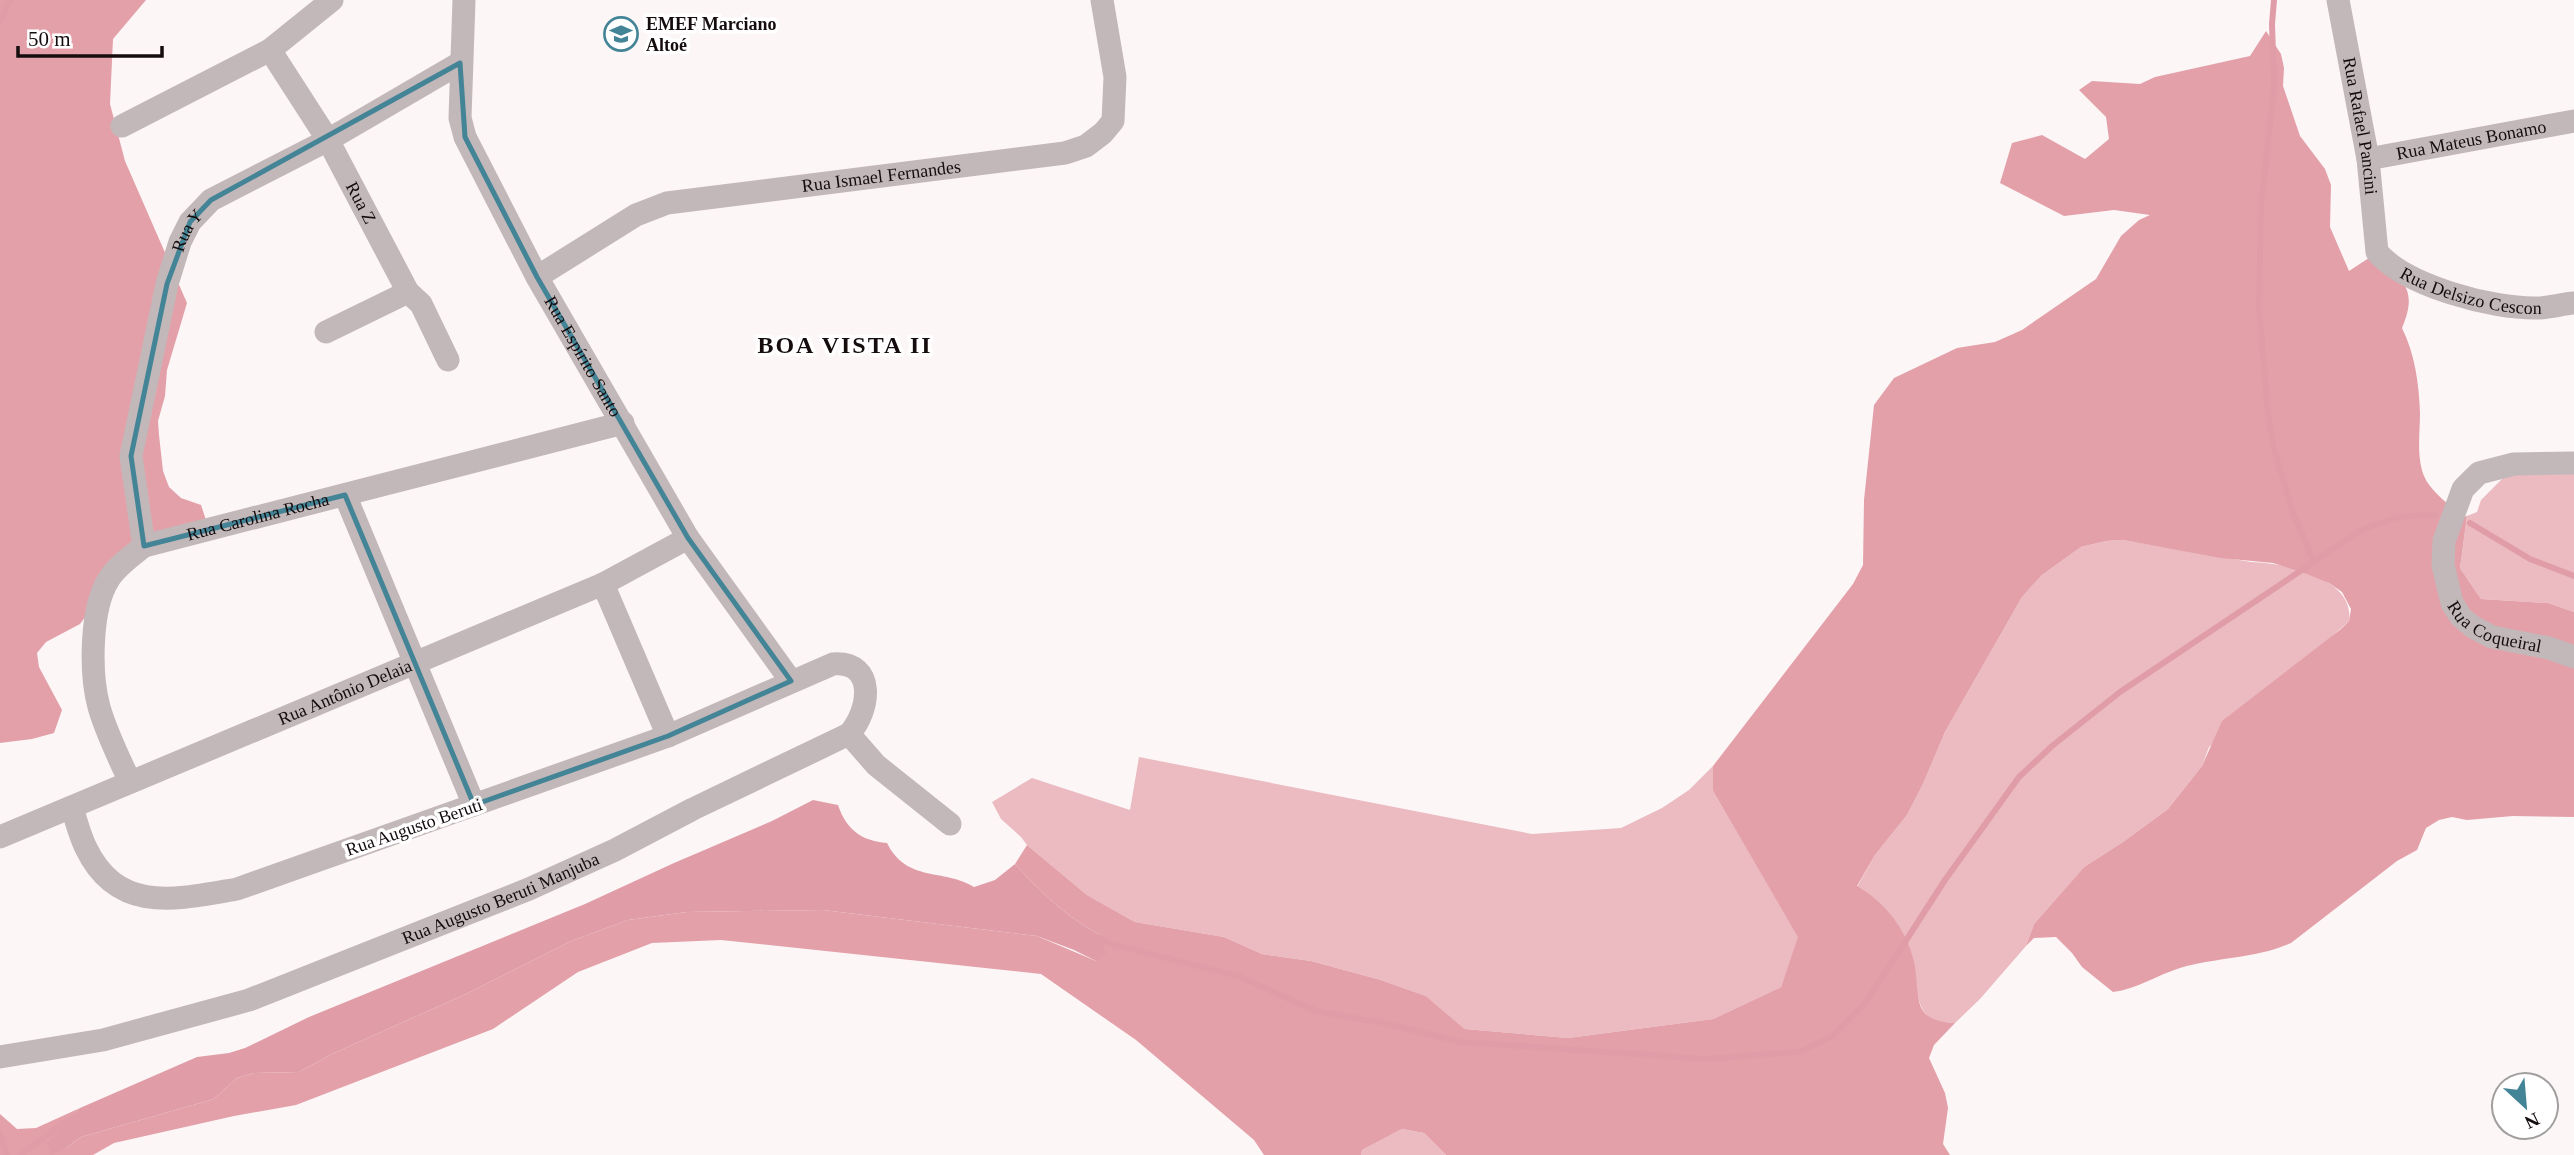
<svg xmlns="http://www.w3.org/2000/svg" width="2574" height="1155" font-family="Georgia,serif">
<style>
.green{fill:#ebbbc1}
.forest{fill:#e3a0a9}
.water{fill:#e09da7}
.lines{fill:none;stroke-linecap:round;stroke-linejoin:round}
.stream{stroke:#e09da7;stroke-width:6}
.minor{stroke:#c3b8b9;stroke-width:23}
.marked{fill:none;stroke:#438497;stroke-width:5;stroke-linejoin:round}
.labels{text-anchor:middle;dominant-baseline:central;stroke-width:7;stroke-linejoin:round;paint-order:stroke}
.poi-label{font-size:18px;font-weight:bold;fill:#140c0d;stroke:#fff;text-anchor:start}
.street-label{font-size:18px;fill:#140c0d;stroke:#fff}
.district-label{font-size:24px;font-weight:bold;letter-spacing:2px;fill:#140c0d;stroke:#fff}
</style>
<rect width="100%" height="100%" fill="#fcf6f7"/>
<!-- green -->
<path class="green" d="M 2574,469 L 2574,612 L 2548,603 L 2481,599 L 2460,568 L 2467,516 L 2477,512 L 2481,500 L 2506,475 Z
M 2123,540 L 2251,562 C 2284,563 2355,577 2349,621 L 2209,747 L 2202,766 L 2168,809 L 2123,842 L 2084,867 L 2034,924 L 2026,946 L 1980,999 L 1955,1023 C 1929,1022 1923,1017 1916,991 L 1857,887 L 1875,855 L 1907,815 L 1923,784 L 1945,732 L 2022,597 L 2042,575 L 2081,547 L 2106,541 Z
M 1139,757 L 1532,834 L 1621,828 L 1662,808 L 1689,790 L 1713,766 L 1713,791 L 1799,937 L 1781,987 L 1713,1019 L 1568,1038 L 1465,1029 L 1426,996 L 1381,980 L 1311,961 L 1262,954 L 1224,937 L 1135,922 L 1087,895 L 1027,845 L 1021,837 L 1001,819 L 992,802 L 1032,778 L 1130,810 Z
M 1402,1129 L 1424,1133 L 1446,1155 L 1361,1155 L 1362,1150 Z"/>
<!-- forest -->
<path class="forest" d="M 0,0 L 146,0 L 113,39 L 110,104 L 125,161 L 187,303 L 167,370 L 165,396 L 158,421 L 159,435 L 163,471 L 169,487 L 181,498 L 201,505 L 206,520 L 123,557 L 95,604 L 80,624 L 46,642 L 37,653 L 39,667 L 62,710 L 54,733 L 32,739 L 0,743 Z
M 2266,31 L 2281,54 L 2284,68 L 2283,86 L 2300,136 L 2325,169 L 2331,185 L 2330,227 L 2349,271 L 2375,254 C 2402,280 2419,288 2402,328 C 2415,354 2419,384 2420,413 C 2420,434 2416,459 2425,478 C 2430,490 2453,509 2464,517 L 2467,516 L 2460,568 L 2481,599 L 2548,603 L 2574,612 L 2574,817 L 2513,816 L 2467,820 L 2452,817 L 2439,820 L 2426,828 L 2417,850 L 2397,861 L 2291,943 C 2256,959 2217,957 2180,968 C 2157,975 2137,989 2113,992 L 2082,967 L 2072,953 L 2056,937 L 2034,938 L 2026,946 L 2034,924 L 2084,867 L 2123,842 L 2168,809 L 2202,766 L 2222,721 L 2341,629 L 2349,621 L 2351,609 L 2342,592 L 2329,583 L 2307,574 L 2273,563 L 2221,558 L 2123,540 L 2106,541 L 2081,547 L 2042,575 L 2022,597 L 1945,732 L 1923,784 L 1907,815 L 1875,855 L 1857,886 C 1885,902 1907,930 1914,962 C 1921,995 1909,1021 1955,1023 L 1934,1045 L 1929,1058 L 1945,1093 L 1948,1108 L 1943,1144 L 1950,1155 L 1446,1155 L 1424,1133 L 1402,1129 L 1362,1150 L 1361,1155 L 1264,1155 L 1254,1140 L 1136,1040 L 1041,974 L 721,940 L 652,943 L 578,972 L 493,1029 L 296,1105 L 234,1116 L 114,1143 L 93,1155 L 0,1155 L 0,1114 L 17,1129 L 36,1128 L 80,1108 L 48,1143 L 65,1149 L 81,1137 L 214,1099 L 237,1078 L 254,1073 L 299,1072 L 332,1054 L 466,994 L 569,942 L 628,920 L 687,912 L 823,910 L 1037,936 L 1096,961 L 1100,935 C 1064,915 1043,894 1015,864 L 1027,845 L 1087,895 L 1135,922 L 1224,937 L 1262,954 L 1311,961 L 1381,980 L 1426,996 L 1465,1029 L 1568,1038 L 1713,1019 L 1781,987 L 1798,937 L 1713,791 L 1713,766 L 1853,584 L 1863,565 L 1864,500 L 1874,405 L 1894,378 L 1957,348 L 1995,342 L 2022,330 L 2096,279 L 2121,236 L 2139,220 L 2150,215 L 2114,210 L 2064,216 L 2000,183 L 2012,143 L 2042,135 L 2085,159 L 2109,139 L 2106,117 L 2079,90 L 2092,81 L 2140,84 L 2155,77 L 2250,56 Z"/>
<!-- water -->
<path class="water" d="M 813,800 L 838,805 C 846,829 861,841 887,843 C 907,883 943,868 974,887 L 995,880 L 1015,864 C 1043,894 1064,915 1100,935 L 1106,954 L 1096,961 L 1074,950 L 1037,936 L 823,910 L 687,912 L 628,920 L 569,942 L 466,994 L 332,1054 L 299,1072 L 254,1073 L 237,1078 L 214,1099 L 81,1137 L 65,1149 L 51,1155 L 47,1143 L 80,1108 L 197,1057 L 229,1053 L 245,1048 L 309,1017 L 585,904 L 674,863 L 772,821 Z"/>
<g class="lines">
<!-- stream -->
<path class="stream" d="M 2274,0 L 2272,24 L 2274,86 L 2261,205 L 2259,308 L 2268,414 L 2274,449 L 2292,510 L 2313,561
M 0,22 L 10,0
M 2470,523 L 2530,559 L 2574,576
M 1097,937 L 1111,944 L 1238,976 L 1316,1011 L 1382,1023 L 1462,1042 L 1705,1059 L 1799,1052 L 1833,1036 L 1867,1001 L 1945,880 L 2019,777 L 2052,746 L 2120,692 L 2360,531 C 2388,518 2404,515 2435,515
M 0,1133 L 7,1155
M 21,1155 L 56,1128 L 79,1115"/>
<!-- minor -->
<g class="minor">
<path id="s1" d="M 464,0 L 460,118 L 465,137 L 537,277 L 688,538 L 791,681"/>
<path id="s2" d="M 2338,0 L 2368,159 L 2377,252 C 2406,286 2492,309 2537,308 C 2549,308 2562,304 2574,303"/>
<path id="s3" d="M 270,50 L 328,140 L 408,292 L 421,304 L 448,360"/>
<path d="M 122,126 L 270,50 L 332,0"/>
<path id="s4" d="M 2368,159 L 2574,121"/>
<path id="s5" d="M 537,277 L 636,215 L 667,203 L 1065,153 L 1086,146 L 1103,133 L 1113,121 L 1115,77 L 1102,0"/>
<path d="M 326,332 L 408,292"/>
<path id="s6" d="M 2574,463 L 2514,464 L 2479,473 L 2463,489 L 2444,541 L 2443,565 L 2452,603 L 2461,617 L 2473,627 L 2492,637 L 2549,648 L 2574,657"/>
<path d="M 345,495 L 474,805"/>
<path id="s7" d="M 144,546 L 131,456 L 167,284 L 180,242 L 190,222 L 211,200 L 328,140 L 460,63"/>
<path d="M 603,584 L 668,736"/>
<path d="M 849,734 L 876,765 L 950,824"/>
<path id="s8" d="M 130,782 C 119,758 106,732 99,707 C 90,674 90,608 109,579 C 117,566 132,556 144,546 L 623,423"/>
<path id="s9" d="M 0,837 L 603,584 L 688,538"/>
<path id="s10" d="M 0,1057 L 103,1040 L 249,1000 L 529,889 L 615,850 L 693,809 L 849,734 C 870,711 877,661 833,664 L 668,736 L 237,889 C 178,899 118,915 86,848 C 80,836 76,821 72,807"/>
</g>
</g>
<!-- marked area -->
<path class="marked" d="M 460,63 L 465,137 L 537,277 L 688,538 L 791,681 L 668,736 L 474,805 L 345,495 L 144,546 L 131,456 L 167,284 L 190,222 L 211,200 Z"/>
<!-- icons -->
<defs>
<g id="school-ring" transform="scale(1.75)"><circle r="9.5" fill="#fff" stroke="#438497" stroke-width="1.5"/><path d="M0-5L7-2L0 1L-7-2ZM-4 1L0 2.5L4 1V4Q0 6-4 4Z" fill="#438497"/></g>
</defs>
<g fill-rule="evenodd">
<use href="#school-ring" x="621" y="34"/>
</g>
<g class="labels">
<!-- poi labels -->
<g class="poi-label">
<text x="646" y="24">EMEF Marciano<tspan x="646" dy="21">Altoé</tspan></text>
</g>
<!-- street labels -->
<g class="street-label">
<text stroke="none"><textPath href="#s2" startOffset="128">Rua Rafael Pancini</textPath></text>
<text stroke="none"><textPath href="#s4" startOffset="105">Rua Mateus Bonamo</textPath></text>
<text stroke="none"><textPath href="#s5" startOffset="366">Rua Ismael Fernandes</textPath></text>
<text stroke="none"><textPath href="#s3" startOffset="178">Rua Z</textPath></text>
<text stroke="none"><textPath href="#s7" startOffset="324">Rua Y</textPath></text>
<text stroke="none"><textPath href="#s2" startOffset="360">Rua Delsizo Cescon</textPath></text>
<text stroke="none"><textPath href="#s1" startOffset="387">Rua Espírito Santo</textPath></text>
<text stroke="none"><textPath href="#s8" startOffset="378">Rua Carolina Rocha</textPath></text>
<text stroke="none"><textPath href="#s6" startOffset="289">Rua Coqueiral</textPath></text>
<text stroke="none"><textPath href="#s9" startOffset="374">Rua Antônio Delaia</textPath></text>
<text transform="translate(414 827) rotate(-19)">Rua Augusto Beruti</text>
<text stroke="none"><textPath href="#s10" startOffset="527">Rua Augusto Beruti Manjuba</textPath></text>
</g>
<!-- district labels -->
<g class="district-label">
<text x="845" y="345">BOA VISTA II</text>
</g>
</g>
<!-- north arrow -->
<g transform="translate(2525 1106) rotate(154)"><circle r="33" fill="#ffffff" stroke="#a19e9e" stroke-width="2"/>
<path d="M0-5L12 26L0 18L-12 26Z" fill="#438497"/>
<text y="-10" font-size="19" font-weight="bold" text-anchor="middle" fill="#140c0d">N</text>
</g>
<!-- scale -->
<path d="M18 46v10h144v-10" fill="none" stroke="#140c0d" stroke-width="3.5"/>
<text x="28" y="46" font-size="21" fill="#140c0d" stroke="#ffffff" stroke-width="5" paint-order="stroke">50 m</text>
</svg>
